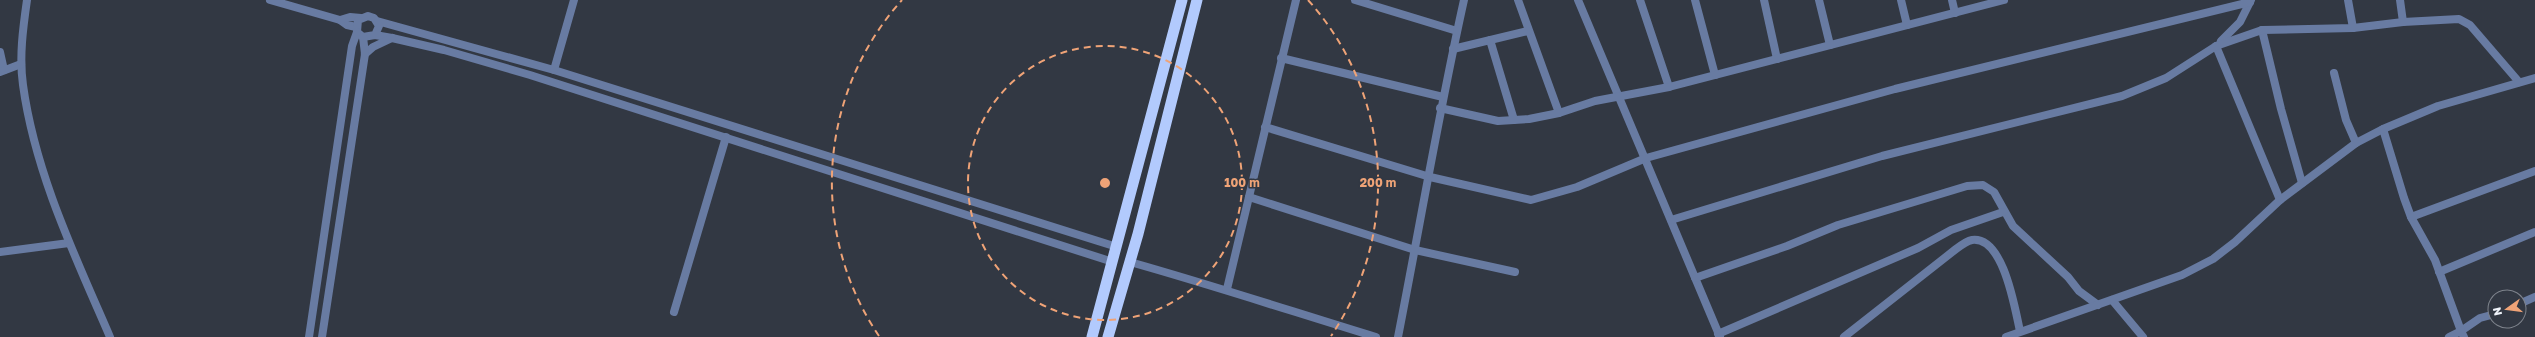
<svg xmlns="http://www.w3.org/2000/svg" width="2535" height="337" font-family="'Golos Text',sans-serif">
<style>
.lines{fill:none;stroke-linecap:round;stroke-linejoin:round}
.minor{stroke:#687ba2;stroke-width:8}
.trunk{stroke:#b2cafd;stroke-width:11}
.ring{fill:none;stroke:#efa377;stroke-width:2;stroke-dasharray:7 5}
.centre{fill:#efa377;stroke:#323843;stroke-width:2}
.ring-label{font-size:12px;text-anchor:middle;font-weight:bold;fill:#efa377;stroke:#323843;stroke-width:3;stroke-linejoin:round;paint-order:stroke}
</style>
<rect width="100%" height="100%" fill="#323843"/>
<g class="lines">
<g class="minor">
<path d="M27 0C23 28 19 57 23 85 35 173 75 256 110 337"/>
<path d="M270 0 340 20 347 25 356 27"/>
<path d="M1355 0 1457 31"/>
<path d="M1518 0 1559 113"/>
<path d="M1578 0 1720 337"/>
<path d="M1640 0 1669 87"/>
<path d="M1695 0 1715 75"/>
<path d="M1764 0 1777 59"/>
<path d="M1819 0 1830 45"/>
<path d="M1901 0 1907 25"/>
<path d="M1952 0 1955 13"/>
<path d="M2348 0 2353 28"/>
<path d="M2400 0 2403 22"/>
<path d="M340 20 350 17 361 18"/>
<path d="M377 21 554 70 1117 247"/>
<path d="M2262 30 2281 109 2302 183"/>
<path d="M375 35 379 26 374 18 368 16 358 20 357 32 363 37 375 35 392 38 444 50 530 75 1113 262"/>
<path d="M1490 40 1514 120"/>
<path d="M2221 41 2240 22 2251 0"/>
<path d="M2216 46 2280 200"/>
<path d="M1453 49 1528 31"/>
<path d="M0 52 4 70"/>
<path d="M365 54 373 47 392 38"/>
<path d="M1281 58 1443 97"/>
<path d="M554 70 574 0"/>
<path d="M0 72 21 64"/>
<path d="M2334 73 2346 120 2356 143"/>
<path d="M1440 108 1498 121 1529 119 1559 113 1595 101 1669 87 2004 0"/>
<path d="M1265 127 1430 177 1531 200 1577 187 1646 158 1895 89 2250 2"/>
<path d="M2383 129 2404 198 2411 217 2435 260 2461 331 2480 318 2495 314"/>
<path d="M1249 197 1415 250 1515 272"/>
<path d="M2411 217 2535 171"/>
<path d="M1671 220 1882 156 2122 96 2166 78 2216 46 2262 30 2353 28 2403 22 2459 19 2470 25 2519 82"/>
<path d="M0 252 69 243"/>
<path d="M1130 262C1212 285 1294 312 1376 337"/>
<path d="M2439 272 2535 232"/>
<path d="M1695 278 1787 246 1838 225 1967 186 1983 185 1994 192 2013 226 2068 277 2079 291 2098 305"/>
<path d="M1227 289 1296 0"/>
<path d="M2112 300 2143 337"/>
<path d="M2519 304 2535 297"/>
<path d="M674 312 726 137"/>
<path d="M1718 334 1918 248 1951 230 2003 212"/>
<path d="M309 337 352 46 357 32"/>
<path d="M322 337 365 54 363 37"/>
<path d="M1398 337C1420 225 1439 112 1464 0"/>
<path d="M1844 337 1956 249C1960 246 1967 241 1972 240 2004 236 2015 310 2020 331"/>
<path d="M2006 337 2182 275 2213 259 2235 242 2280 200 2356 143 2383 129 2438 106 2535 78"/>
<path d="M2449 337 2461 331 2464 337"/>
</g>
<g class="trunk">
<path d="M1092 337 1182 0"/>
<path d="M1108 337 1138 234 1197 0"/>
</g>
</g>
<g class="ring">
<circle cx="1105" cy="183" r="137"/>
<path d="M879 336A273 273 0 0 1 902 0M1308 0A273 273 0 0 1 1331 336"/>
</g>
<circle cx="1105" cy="183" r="6" class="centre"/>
<g class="ring-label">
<text x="1242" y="187">100 m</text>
<text x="1378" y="187">200 m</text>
</g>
<g transform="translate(2507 309) rotate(256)"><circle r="19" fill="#323843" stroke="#7e838c"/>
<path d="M0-3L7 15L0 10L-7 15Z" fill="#efa377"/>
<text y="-6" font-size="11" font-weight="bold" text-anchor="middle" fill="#eff3fa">N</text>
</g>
</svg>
